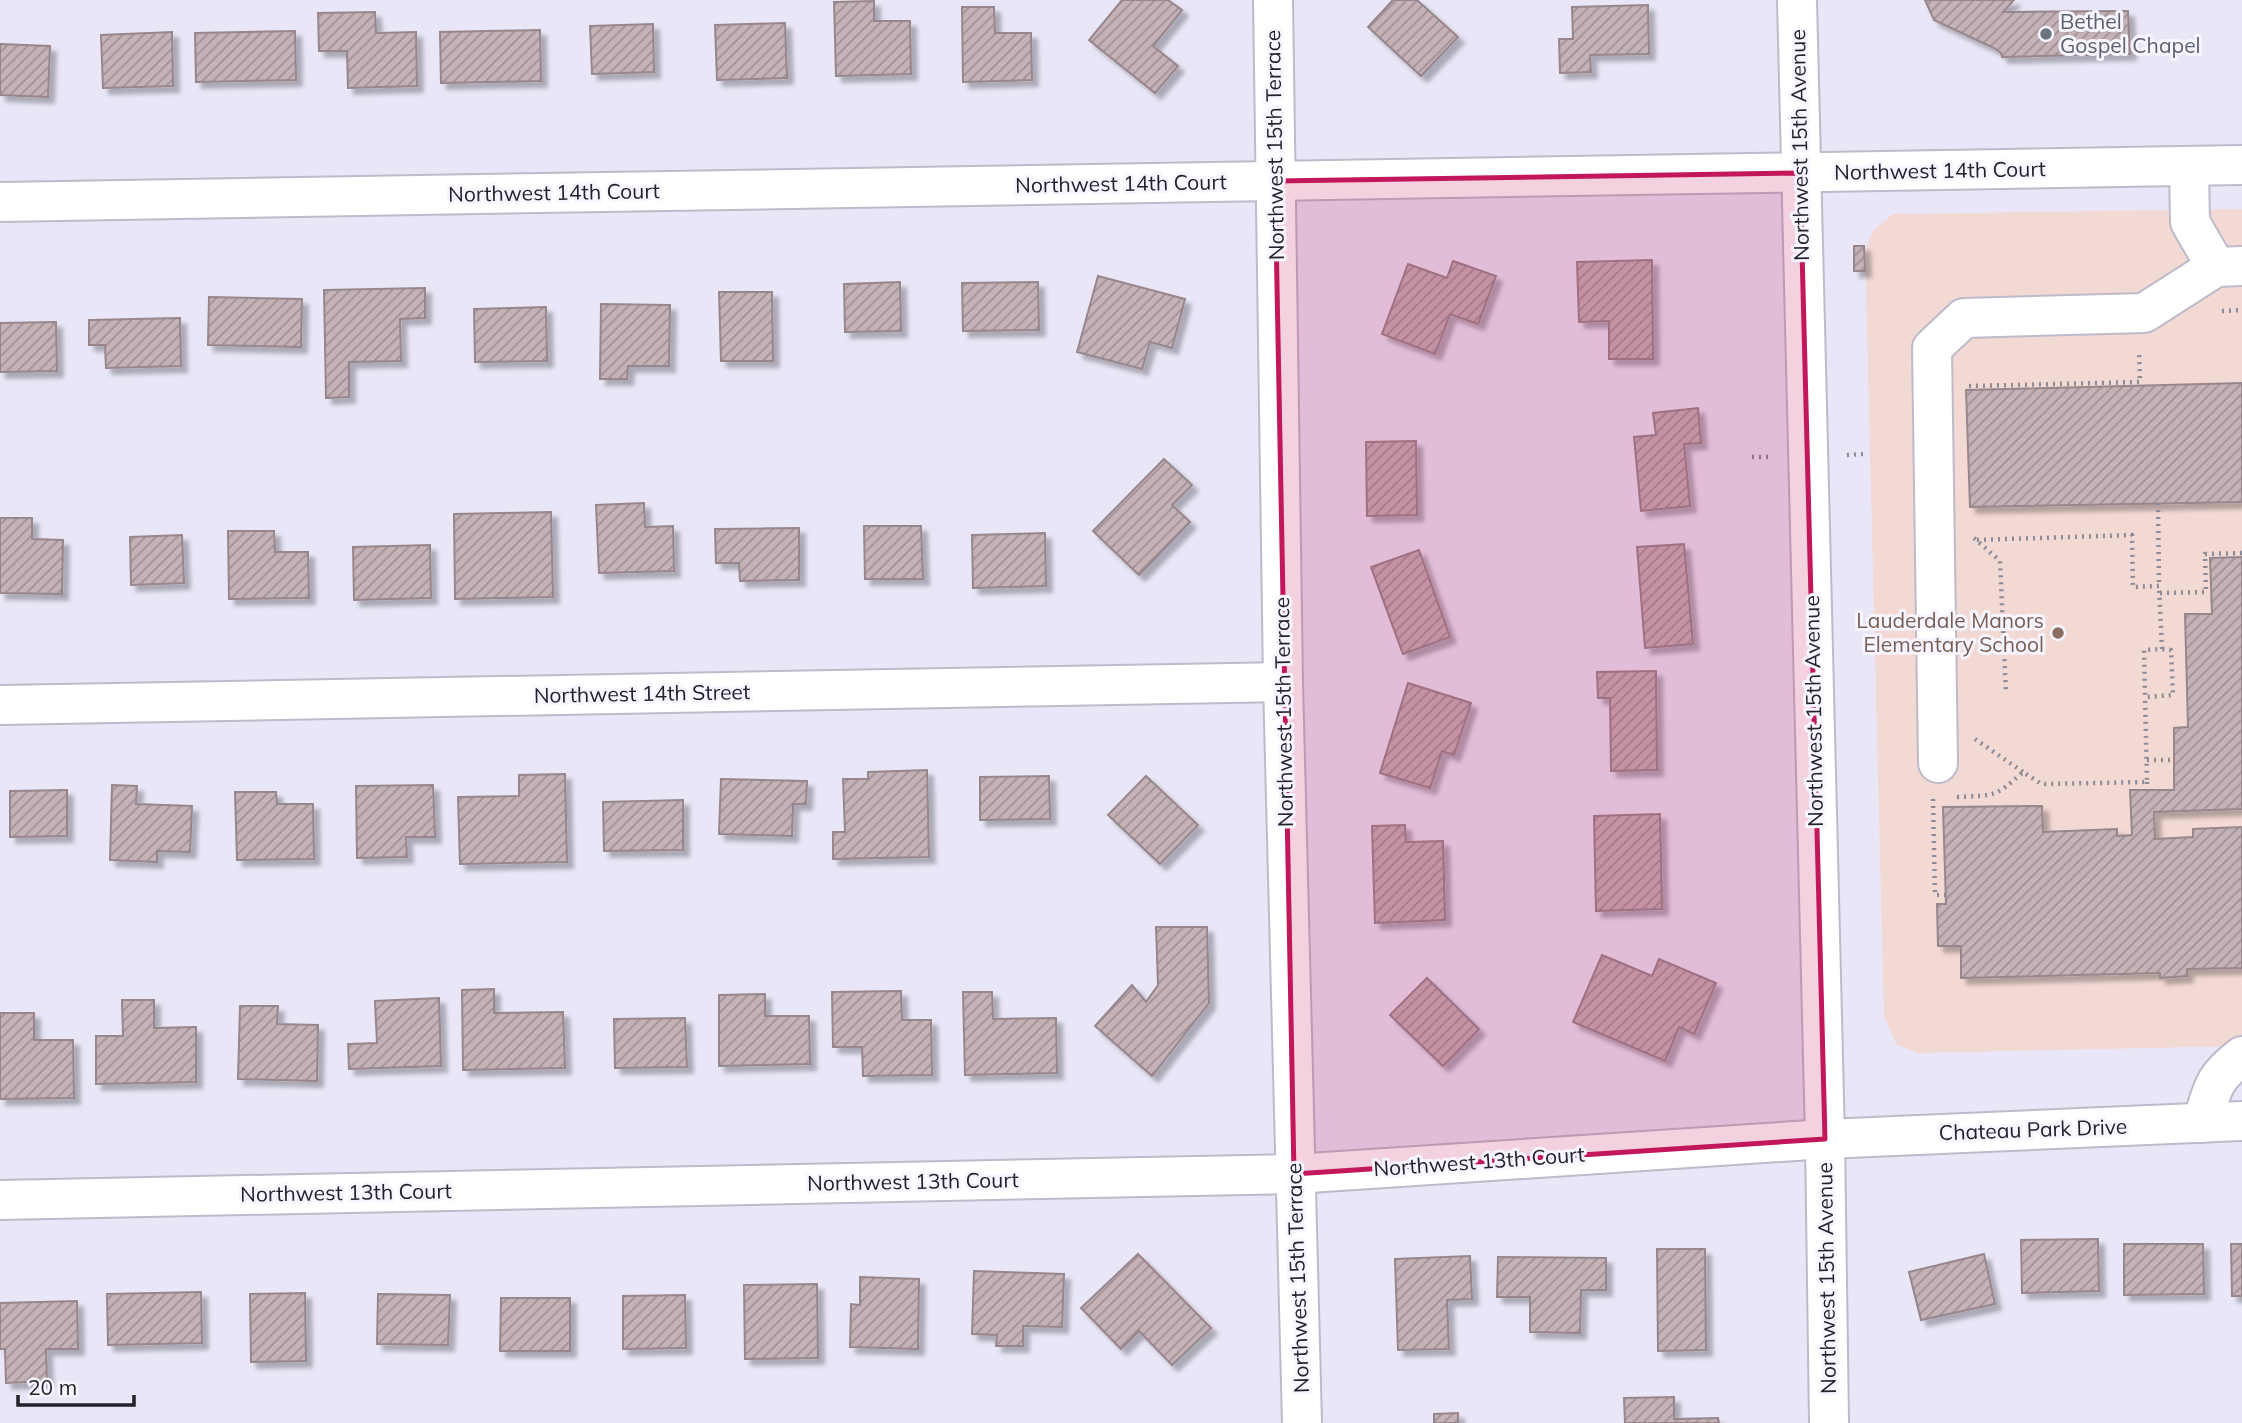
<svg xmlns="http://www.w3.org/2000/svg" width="2242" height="1423" font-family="Mulish,sans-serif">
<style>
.education{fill:#f3d9d4}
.building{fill:url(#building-hatch);stroke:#97868b;stroke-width:2;filter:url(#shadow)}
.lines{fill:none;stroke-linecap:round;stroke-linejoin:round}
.minor-casing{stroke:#bdbaca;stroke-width:42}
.path{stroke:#8b8a95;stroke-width:4.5;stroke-dasharray:2 5;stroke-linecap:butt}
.minor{stroke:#fff;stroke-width:38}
.marked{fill:#c2185b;fill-opacity:0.2;stroke:#c2185b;stroke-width:5;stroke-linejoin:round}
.worship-dot{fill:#6b7280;stroke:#f7f5ff;stroke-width:2.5}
.education-dot{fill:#8d6e63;stroke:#f7f5ff;stroke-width:2.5}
.labels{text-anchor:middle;stroke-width:6;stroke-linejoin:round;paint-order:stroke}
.worship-label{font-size:21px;fill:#5b616d;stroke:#f7f5ff;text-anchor:start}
.street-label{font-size:21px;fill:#232228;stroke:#f7f5ff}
.education-label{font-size:21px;fill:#785e54;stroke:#f7f5ff;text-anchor:end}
</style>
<defs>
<pattern id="building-hatch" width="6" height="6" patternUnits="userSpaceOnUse" patternTransform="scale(1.75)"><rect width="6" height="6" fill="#c4b2b7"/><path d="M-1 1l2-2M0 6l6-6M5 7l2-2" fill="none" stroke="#9f9095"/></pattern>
<filter id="shadow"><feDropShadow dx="6" dy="6" stdDeviation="2" flood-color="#0004"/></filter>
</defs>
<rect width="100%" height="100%" fill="#e9e7f7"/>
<path class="education" d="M2242 209V1046L1919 1053 1896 1044 1884 1016 1865 251 1873 231 1893 214Z"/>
<g class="building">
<path d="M1122 0H1168L1182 10 1153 46 1178 66 1155 93 1089 40Z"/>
<path d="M1393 0H1417L1458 37 1421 76 1368 27Z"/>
<path d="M1925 0H2014L2003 12 2128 11 2130 54 2002 57 2001 53 1994 48 1934 20Z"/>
<path d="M874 1V21H910L911 74 836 76 834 2Z"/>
<path d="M1648 5 1649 54 1590 55 1591 72 1560 73 1559 39H1573L1572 7Z"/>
<path d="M962 7H994L995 33H1031L1032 80 963 82Z"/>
<path d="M375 12 376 33 416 32 417 86 348 88 347 51H319L318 13Z"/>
<path d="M785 23 787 78 717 80 715 25Z"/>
<path d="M653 24 654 72 592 74 590 26Z"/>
<path d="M540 30 541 81 441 83 440 32Z"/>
<path d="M295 31 296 80 196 82 195 33Z"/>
<path d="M172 32 173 86 103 88 101 35Z"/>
<path d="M0 44 50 46 48 97 0 95Z"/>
<path d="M1854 246H1864L1865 271H1854Z"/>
<path d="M1652 260 1653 359H1609V321L1579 322 1577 262Z"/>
<path d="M1453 261 1496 276 1478 324 1450 314 1435 354 1382 334 1408 264 1447 278Z"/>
<path d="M1098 276 1185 299 1172 348 1150 342 1142 369 1077 352Z"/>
<path d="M900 282 901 331 845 332 844 284Z"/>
<path d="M1038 282 1039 330 963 331 962 283Z"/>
<path d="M425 288V318L400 319 401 361 349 362V397L326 398 324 290Z"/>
<path d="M719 292H772L773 361H721Z"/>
<path d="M209 297 302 299 301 347 208 345Z"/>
<path d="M601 304 670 305 669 366H628L627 379H600Z"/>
<path d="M546 307 547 361 475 362 474 309Z"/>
<path d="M180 318 181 366 106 368 105 345H89V320Z"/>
<path d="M56 322 57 371 0 372V323Z"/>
<path d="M2242 383V502L1970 507 1966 390Z"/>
<path d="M1698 408 1701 443 1684 444 1690 506 1641 511 1634 437 1656 435 1653 413Z"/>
<path d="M1416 441 1417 515 1367 516 1366 442Z"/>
<path d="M1164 459 1192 485 1172 505 1190 522 1139 575 1093 531Z"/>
<path d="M644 503 645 527 673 526 674 571 599 573 596 505Z"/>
<path d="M551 512 553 597 455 599 454 514Z"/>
<path d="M0 518H32V539L63 540 62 594 0 593Z"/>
<path d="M864 526H921L923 579H865Z"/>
<path d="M799 528V580L740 581 739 563H716L715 529Z"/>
<path d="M228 531H274L275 552H308L309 598 229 599Z"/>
<path d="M1045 533 1046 586 973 588 972 535Z"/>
<path d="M182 535 184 583 131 585 130 537Z"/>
<path d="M1684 544 1693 644 1645 648 1637 547Z"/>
<path d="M430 545 431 598 354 600 353 547Z"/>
<path d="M1419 550 1450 637 1403 654 1371 567Z"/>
<path d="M2242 557V809L2154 812 2155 839 2193 837V829L2242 827V968L2187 969V976L2160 978V973L1961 978V946H1938L1937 904H1946L1943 807 2042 806 2043 832 2117 829V836L2132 835 2130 790H2174V728L2188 727 2185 614H2212L2210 558Z"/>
<path d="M1656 671 1657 770 1611 771 1610 698H1598L1597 672Z"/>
<path d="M1408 683 1471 703 1454 755 1442 751 1430 788 1380 773Z"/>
<path d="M927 770 929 857 833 859V832H845L843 779H868V772Z"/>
<path d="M565 774 567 862 460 864 458 797 519 796V775Z"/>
<path d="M1049 776 1050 819 980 820V777Z"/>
<path d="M1146 776 1198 825 1160 864 1108 815Z"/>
<path d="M721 779 807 781 806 804H793L792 836 719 834Z"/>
<path d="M112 785 137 786 136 804 192 806 190 852 157 851V862L110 860Z"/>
<path d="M433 785 435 837H406L407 857 357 858 356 786Z"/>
<path d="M67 790V836L10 837V791Z"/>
<path d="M235 792H276L277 804H313L314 859 237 860Z"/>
<path d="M683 800V850L604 851 603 802Z"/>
<path d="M1660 814 1662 909 1596 911 1594 816Z"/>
<path d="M1405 825 1406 842 1443 841 1445 920 1375 923 1372 826Z"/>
<path d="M1156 927H1207L1209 1003 1152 1076 1095 1026 1132 985 1146 1002 1158 985Z"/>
<path d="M1602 955 1652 976 1659 959 1716 983 1694 1034 1679 1027 1665 1061 1573 1022Z"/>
<path d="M1427 978 1479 1029 1443 1066 1390 1015Z"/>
<path d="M494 989V1013L563 1012 565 1068 463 1070 462 990Z"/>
<path d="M901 991 902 1020H931L932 1075 863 1076 862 1047H833L832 992Z"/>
<path d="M963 992H992L993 1019 1056 1018 1057 1073 965 1075Z"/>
<path d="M765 994V1016H809L810 1064 719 1066V995Z"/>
<path d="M439 998 441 1066 349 1069 348 1044 377 1043 375 1001Z"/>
<path d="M122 1000H154V1028L196 1027V1082L96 1084V1036H123Z"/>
<path d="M240 1006H278L277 1024 318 1025 317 1081 238 1079Z"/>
<path d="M0 1013H34V1040H73L74 1098 0 1099Z"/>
<path d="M685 1018 687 1067 615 1068 614 1019Z"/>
<path d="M2098 1239 2099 1291 2022 1293 2021 1240Z"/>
<path d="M2124 1244H2203L2204 1294 2124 1295Z"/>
<path d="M2231 1244H2242V1296H2232Z"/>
<path d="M1657 1249H1705L1706 1350 1658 1351Z"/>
<path d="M1138 1254 1211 1328 1172 1365 1139 1331 1121 1349 1081 1308Z"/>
<path d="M1984 1254 1995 1304 1921 1320 1909 1272Z"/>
<path d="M1470 1256 1472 1299 1447 1300 1449 1349 1398 1350 1395 1259Z"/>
<path d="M1498 1257 1606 1258V1290H1581L1580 1333 1530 1332V1297H1497Z"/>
<path d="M974 1271 1064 1274 1062 1327 1023 1326V1346H996L997 1335 972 1334Z"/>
<path d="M860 1277 919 1279 918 1349 850 1347 851 1304 860 1305Z"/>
<path d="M817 1284 818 1358 745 1359 744 1285Z"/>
<path d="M201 1292 202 1343 108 1345 107 1294Z"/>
<path d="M305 1293 306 1361 251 1362 250 1294Z"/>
<path d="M378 1294 450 1295 448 1345 377 1344Z"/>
<path d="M685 1295 686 1348 623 1349V1296Z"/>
<path d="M501 1298H570V1351H500Z"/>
<path d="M77 1301 78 1349H46L47 1381 6 1383 5 1349H0V1303Z"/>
<path d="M1674 1397V1419L1718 1418 1719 1423H1625L1624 1398Z"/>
<path d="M1458 1413V1423H1434V1414Z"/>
</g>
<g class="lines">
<defs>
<g id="minor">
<path d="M1273 0 1283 682 1302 1423"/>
<path d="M1797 0 1825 1139 1829 1423"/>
<path d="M2189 166 2190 222 2216 267"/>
<path d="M0 202 2242 165"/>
<path d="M0 705 1283 682"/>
<path d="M1938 763 1932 348 1964 318 2144 313 2216 267 2242 266"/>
<path d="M2202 1123C2213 1088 2212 1079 2242 1056"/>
<path d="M0 1200 1294 1174 1825 1139 2242 1121"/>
</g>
</defs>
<use href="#minor" class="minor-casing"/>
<g class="path">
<path d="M2222 311 2242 310"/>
<path d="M1969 386 2140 382 2139 351"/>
<path d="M1847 455 1863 454"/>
<path d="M1752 457H1772"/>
<path d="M2158 503 2159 586"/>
<path d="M1974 538 2000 561 2006 694"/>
<path d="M1977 540 2132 535 2133 587 2159 586 2162 649 2144 650 2145 697 2173 695 2171 650 2162 649"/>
<path d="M2160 593 2206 592 2205 554 2242 553"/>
<path d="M1975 739 2023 772"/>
<path d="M2147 760H2174"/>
<path d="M2147 782V790"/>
<path d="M1957 797C1995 795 1994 798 2023 772L2040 783 2046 784 2147 782 2145 697"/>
<path d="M1933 799 1935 895H1946"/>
</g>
<use href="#minor" class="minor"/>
</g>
<path class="marked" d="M1800 173 1825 1139 1294 1174 1275 181Z"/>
<circle class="worship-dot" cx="2046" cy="34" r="7"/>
<circle class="education-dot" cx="2058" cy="633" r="7"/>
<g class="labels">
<g class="worship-label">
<text x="2060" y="29">Bethel<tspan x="2060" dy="24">Gospel Chapel</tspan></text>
</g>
<g class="street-label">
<text transform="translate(1275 145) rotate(-91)" y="7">Northwest 15th Terrace</text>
<text transform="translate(1800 145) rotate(-91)" y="7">Northwest 15th Avenue</text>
<text transform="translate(1940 171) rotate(-1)" y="7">Northwest 14th Court</text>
<text transform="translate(1121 184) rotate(-1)" y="7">Northwest 14th Court</text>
<text transform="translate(554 193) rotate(-1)" y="7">Northwest 14th Court</text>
<text transform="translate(642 694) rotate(-1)" y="7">Northwest 14th Street</text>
<text transform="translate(1814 711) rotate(-91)" y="7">Northwest 15th Avenue</text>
<text transform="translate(1284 712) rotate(-91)" y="7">Northwest 15th Terrace</text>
<text transform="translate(2033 1130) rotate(-2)" y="7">Chateau Park Drive</text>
<text transform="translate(1479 1162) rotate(-4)" y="7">Northwest 13th Court</text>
<text transform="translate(913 1182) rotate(-1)" y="7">Northwest 13th Court</text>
<text transform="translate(346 1193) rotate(-1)" y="7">Northwest 13th Court</text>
<text transform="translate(1298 1278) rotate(-92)" y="7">Northwest 15th Terrace</text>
<text transform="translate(1827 1278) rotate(-91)" y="7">Northwest 15th Avenue</text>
</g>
<g class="education-label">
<text x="2044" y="628">Lauderdale Manors<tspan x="2044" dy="24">Elementary School</tspan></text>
</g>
</g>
<path d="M18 1395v10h116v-10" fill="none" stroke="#232228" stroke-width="3.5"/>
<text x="28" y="1395" font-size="21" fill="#232228" stroke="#f7f5ff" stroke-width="5" paint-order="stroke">20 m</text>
</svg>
